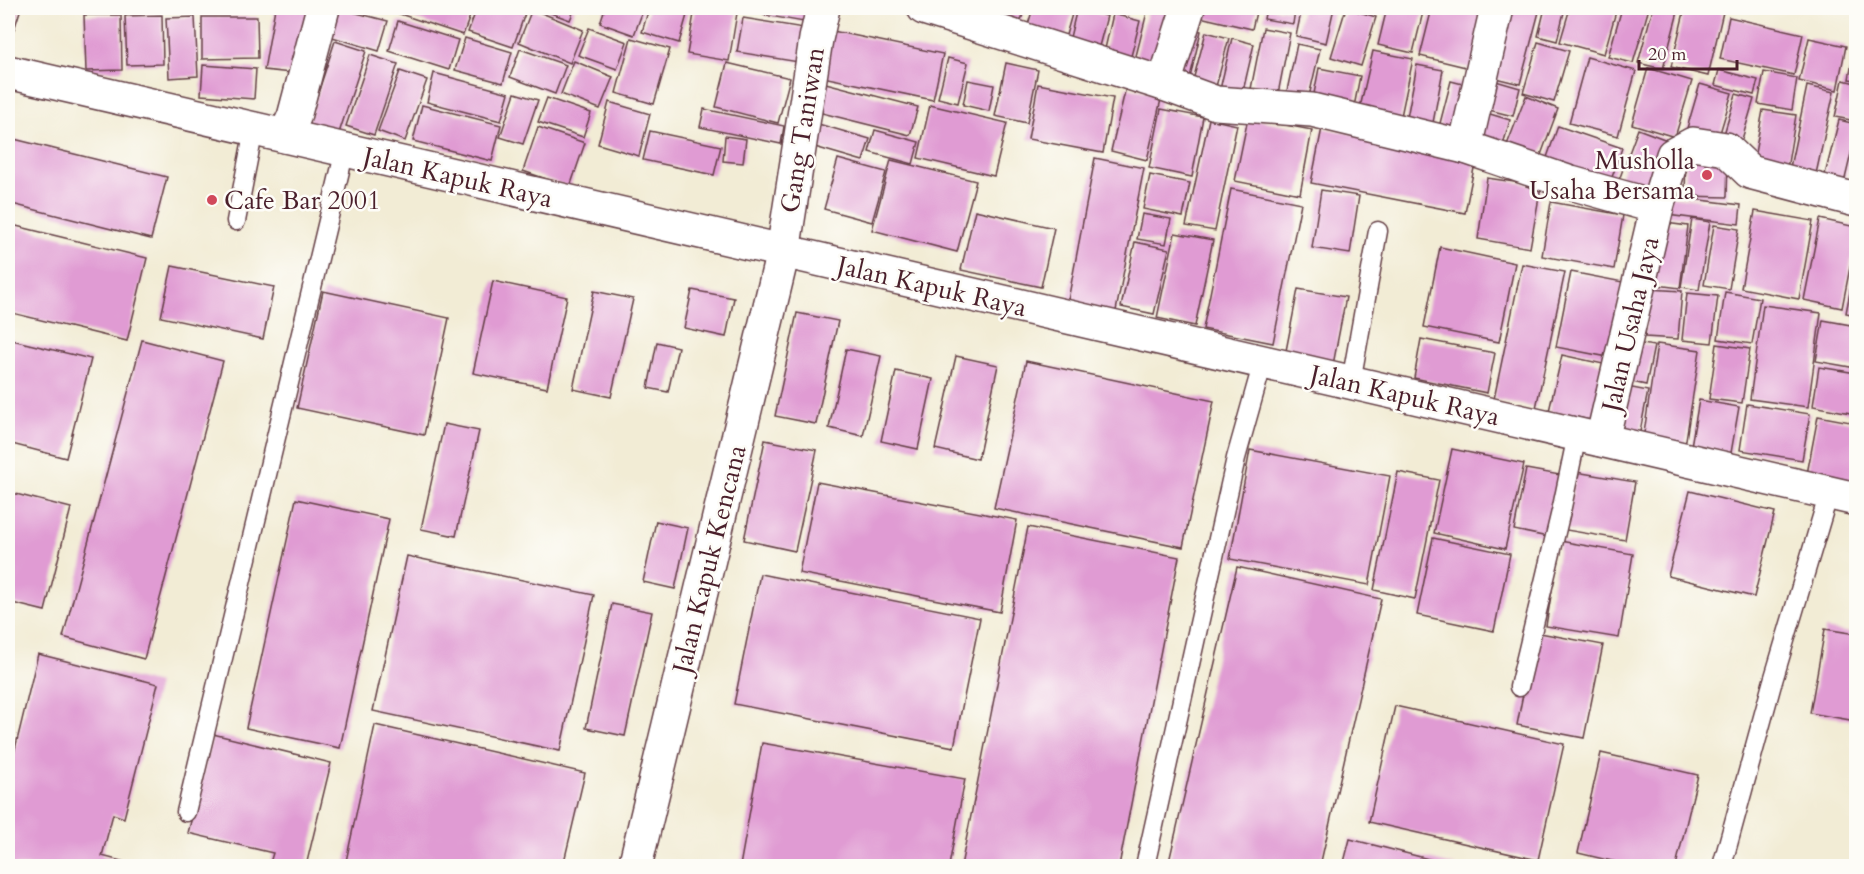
<svg xmlns="http://www.w3.org/2000/svg" width="1864" height="874" font-family="Cardo,serif">
<style>
.building{fill:#e09bd3}
.lines{fill:none;stroke-linecap:round;stroke-linejoin:round}
.lane-casing{stroke:#633e44;stroke-width:21}
.street-casing{stroke:#633e44;stroke-width:36}
.secondary-casing{stroke:#633e44;stroke-width:36}
.lane{stroke:#fff;stroke-width:18}
.street{stroke:#fff;stroke-width:33}
.secondary{stroke:#fff;stroke-width:33}
.poi-dot{fill:#d1495b;stroke:#fdfcf7;stroke-width:2}
.labels{text-anchor:middle;stroke-width:5;stroke-linejoin:round;paint-order:stroke}
.street-label{font-size:26px;fill:#4a1f2b;stroke:#fdfcf7}
.poi-label{font-size:26px;fill:#4a1f2b;stroke:#fdfcf7;text-anchor:end}
</style>
<rect width="100%" height="100%" fill="#fdfcf7"/>
<filter id="ink" filterUnits="userSpaceOnUse"><feTurbulence type="fractalNoise" baseFrequency=".0167" numOctaves="2"/><feDisplacementMap in="SourceGraphic" scale="12" xChannelSelector="R" yChannelSelector="G"/><feConvolveMatrix kernelMatrix="1 2 1 2 8 2 1 2 1" color-interpolation-filters="sRGB"/></filter>
<filter id="wash" filterUnits="userSpaceOnUse"><feTurbulence type="fractalNoise" baseFrequency=".008" numOctaves="4" result="noise"/><feDisplacementMap in="SourceGraphic" scale="24" xChannelSelector="R" yChannelSelector="G"/><feGaussianBlur stdDeviation="1.35" result="paint"/><feColorMatrix in="noise" values="0 0 0 0 0 0 0 0 0 0 0 0 0 0 0 0 0 1.4 0 .05"/><feComposite in="paint" operator="in"/></filter>
<g filter="url(#wash)">
<rect width="100%" height="100%" fill="#f2ecd5"/>
<g id="blocks">
<g class="building">
<path d="M8 8H21L11 39 8 38Z"/>
<path d="M275 8H316L300 74 264 70Z"/>
<path d="M337 8 388 21 379 51 329 36Z"/>
<path d="M399 8H473L463 35 397 13Z"/>
<path d="M477 8H527L513 47 468 32Z"/>
<path d="M537 8H575L570 20Z"/>
<path d="M605 8H644L634 35 600 23Z"/>
<path d="M649 8H689L679 43 642 32Z"/>
<path d="M695 8 737 13 729 61 687 54Z"/>
<path d="M765 8H818L815 24 764 15Z"/>
<path d="M989 8H1025L1017 33 985 22Z"/>
<path d="M1033 8H1048L1072 14 1062 49 1024 38Z"/>
<path d="M1077 8 1107 16 1096 58 1067 50Z"/>
<path d="M1106 8H1131L1129 14Z"/>
<path d="M1148 8 1169 12 1153 77 1132 72Z"/>
<path d="M1193 8H1257L1252 29 1191 15Z"/>
<path d="M1266 8 1295 10 1293 24 1264 19Z"/>
<path d="M1302 8H1334L1326 43 1296 36Z"/>
<path d="M1346 8 1376 17 1361 66 1331 57Z"/>
<path d="M1358 8H1380L1379 13Z"/>
<path d="M1387 8H1424L1413 53 1378 45Z"/>
<path d="M1432 8H1493L1478 70 1420 56Z"/>
<path d="M1505 8H1540L1520 84 1487 76Z"/>
<path d="M1545 8H1565L1557 41 1538 36Z"/>
<path d="M1570 8H1617L1604 54 1560 42Z"/>
<path d="M1622 8H1649L1633 63 1608 57Z"/>
<path d="M1653 8H1679L1663 69 1638 63Z"/>
<path d="M1685 8H1702L1723 12 1708 76 1671 67Z"/>
<path d="M532 9 583 30 570 63 519 42Z"/>
<path d="M1113 14 1140 21 1128 68 1102 62Z"/>
<path d="M84 15H121L122 70 86 71Z"/>
<path d="M162 15 163 64 127 65 125 16Z"/>
<path d="M195 17 198 76 169 78 166 18Z"/>
<path d="M202 17H257L258 58 202 59Z"/>
<path d="M1729 17 1803 34 1794 75 1720 59Z"/>
<path d="M743 18 816 30 811 64 737 52Z"/>
<path d="M398 21 458 40 449 70 389 51Z"/>
<path d="M1183 26 1201 31 1188 86 1170 82Z"/>
<path d="M589 28 627 42 617 69 578 55Z"/>
<path d="M1263 28 1290 33 1276 104 1249 99Z"/>
<path d="M828 30 943 54 933 100 818 76Z"/>
<path d="M1206 32 1229 38 1214 94 1191 88Z"/>
<path d="M465 38 512 52 503 83 455 70Z"/>
<path d="M631 38 670 49 654 104 616 93Z"/>
<path d="M1232 38 1254 44 1240 104 1218 98Z"/>
<path d="M1809 38 1846 46 1837 90 1799 81Z"/>
<path d="M335 41 366 51 339 133 308 124Z"/>
<path d="M1538 42 1569 51 1554 102 1523 93Z"/>
<path d="M1297 44 1320 49 1307 105 1285 100Z"/>
<path d="M520 49 566 65 555 94 510 77Z"/>
<path d="M1373 51 1413 59 1400 121 1359 112Z"/>
<path d="M1854 51H1856V80L1849 79Z"/>
<path d="M370 55 398 64 374 135 346 126Z"/>
<path d="M1587 57 1636 71 1618 136 1569 123Z"/>
<path d="M948 58 968 63 958 103 938 98Z"/>
<path d="M574 61 613 77 600 109 561 94Z"/>
<path d="M727 63 790 78 778 123 716 107Z"/>
<path d="M1006 63 1038 70 1027 123 995 116Z"/>
<path d="M203 65 256 69 254 99 201 95Z"/>
<path d="M1417 65 1443 70 1432 128 1406 123Z"/>
<path d="M1319 68 1360 76 1353 112 1312 104Z"/>
<path d="M1648 68 1692 81 1675 137 1632 124Z"/>
<path d="M1719 70 1758 80 1754 95 1715 85Z"/>
<path d="M400 71 427 80 405 141 378 131Z"/>
<path d="M1764 72 1797 78 1792 110 1758 104Z"/>
<path d="M434 73 509 93 501 121 427 102Z"/>
<path d="M1489 79 1520 88 1513 116 1481 108Z"/>
<path d="M968 80 994 85 989 111 963 105Z"/>
<path d="M1843 80 1856 83V121L1835 117Z"/>
<path d="M818 81 918 107 910 135 810 110Z"/>
<path d="M1451 81 1474 87 1461 136 1438 131Z"/>
<path d="M1038 84 1113 98 1103 153 1028 139Z"/>
<path d="M1700 84 1732 93 1717 143 1685 135Z"/>
<path d="M1807 86 1834 92 1814 183 1788 177Z"/>
<path d="M1126 87 1162 95 1147 160 1111 151Z"/>
<path d="M515 93 538 100 523 144 500 137Z"/>
<path d="M1736 94 1754 99 1740 146 1722 141Z"/>
<path d="M1526 96 1558 109 1538 163 1505 150Z"/>
<path d="M547 98 591 113 583 137 538 122Z"/>
<path d="M609 102 650 114 639 156 598 144Z"/>
<path d="M422 105 501 125 492 161 413 141Z"/>
<path d="M930 105 1007 123 994 176 918 158Z"/>
<path d="M704 109 784 126 781 144 700 127Z"/>
<path d="M1161 109 1203 117 1192 177 1149 168Z"/>
<path d="M1763 110 1796 115 1786 175 1752 169Z"/>
<path d="M1480 111 1510 120 1501 152 1471 143Z"/>
<path d="M1248 118 1312 130 1300 194 1235 181Z"/>
<path d="M1209 119 1237 125 1215 231 1186 226Z"/>
<path d="M1839 120 1856 124V133L1843 187 1823 182Z"/>
<path d="M808 121 870 139 863 161 801 143Z"/>
<path d="M1558 126 1622 148 1608 189 1544 166Z"/>
<path d="M538 127 585 143 570 187 523 171Z"/>
<path d="M1322 128 1476 158 1465 213 1311 183Z"/>
<path d="M1638 129 1667 140 1645 199 1616 188Z"/>
<path d="M875 130 919 142 913 164 869 152Z"/>
<path d="M650 131 721 146 714 175 643 160Z"/>
<path d="M725 136 746 139 743 163 723 161Z"/>
<path d="M14 139 167 177 151 239 8 203V165Z"/>
<path d="M1686 154 1728 155 1727 197 1685 196Z"/>
<path d="M1095 158 1144 168 1114 321 1066 311Z"/>
<path d="M838 159 886 172 872 222 824 209Z"/>
<path d="M891 160 976 181 957 252 872 230Z"/>
<path d="M1150 175 1190 183 1183 217 1143 209Z"/>
<path d="M1487 178 1541 186 1530 248 1478 239Z"/>
<path d="M1231 189 1301 203 1273 343 1203 329Z"/>
<path d="M1321 190 1359 196 1350 254 1312 248Z"/>
<path d="M1669 196 1741 205 1739 224 1667 215Z"/>
<path d="M1551 202 1623 215 1614 269 1542 256Z"/>
<path d="M975 210 1054 228 1041 287 961 270Z"/>
<path d="M1755 211 1813 221 1799 299 1741 288Z"/>
<path d="M1142 214 1171 219 1166 244 1137 239Z"/>
<path d="M1692 219 1710 222 1699 290 1681 287Z"/>
<path d="M1820 219 1856 227V237L1842 308 1804 300Z"/>
<path d="M1658 222 1688 226 1680 288 1649 284Z"/>
<path d="M8 224 147 258 127 341 8 312Z"/>
<path d="M1714 225 1739 229 1729 289 1704 285Z"/>
<path d="M1175 233 1213 240 1195 326 1157 318Z"/>
<path d="M1135 242 1169 249 1154 314 1121 307Z"/>
<path d="M1440 247 1515 263 1499 342 1424 327Z"/>
<path d="M1522 264 1565 272 1536 408 1494 399Z"/>
<path d="M172 266 274 287 263 339 161 317Z"/>
<path d="M1855 266H1856V315L1846 313Z"/>
<path d="M1571 272 1623 282 1608 357 1556 347Z"/>
<path d="M493 281 567 297 547 388 473 373Z"/>
<path d="M1298 289 1346 297 1333 365 1285 356Z"/>
<path d="M1649 289 1682 291 1678 339 1645 337Z"/>
<path d="M692 290 734 298 726 337 684 328Z"/>
<path d="M323 291 449 318 424 435 297 408Z"/>
<path d="M594 291 633 299 611 397 573 389Z"/>
<path d="M1725 292 1760 298 1752 344 1718 339Z"/>
<path d="M1687 293 1718 296 1712 343 1682 340Z"/>
<path d="M1763 305 1821 313 1808 407 1750 399Z"/>
<path d="M797 313 838 321 816 424 775 416Z"/>
<path d="M1823 320 1856 326V368L1816 361Z"/>
<path d="M8 339 91 359 66 458 8 443Z"/>
<path d="M1421 339 1495 353 1487 393 1414 378Z"/>
<path d="M142 340 223 361 144 659 63 637Z"/>
<path d="M657 342 678 347 668 392 648 388Z"/>
<path d="M1631 342 1654 346 1646 385 1623 380Z"/>
<path d="M1657 344 1700 350 1685 446 1643 440Z"/>
<path d="M1717 344 1750 349 1742 403 1709 399Z"/>
<path d="M846 349 881 356 863 436 829 428Z"/>
<path d="M1562 355 1608 365 1595 421 1549 411Z"/>
<path d="M956 356 998 365 978 459 935 449Z"/>
<path d="M1026 361 1214 401 1183 547 994 508Z"/>
<path d="M1819 367 1856 373V414L1813 406Z"/>
<path d="M896 371 933 379 918 449 881 441Z"/>
<path d="M1622 386 1648 391 1638 442 1612 437Z"/>
<path d="M1699 400 1739 407 1731 453 1691 446Z"/>
<path d="M1747 404 1810 414 1802 460 1740 450Z"/>
<path d="M1818 416 1856 423V455L1851 483 1807 474Z"/>
<path d="M444 424 479 431 456 536 421 529Z"/>
<path d="M765 440 817 450 795 551 744 540Z"/>
<path d="M1452 449 1524 464 1505 549 1434 533Z"/>
<path d="M1250 450 1390 476 1369 585 1230 559Z"/>
<path d="M1526 469 1560 475 1548 537 1514 530Z"/>
<path d="M1398 472 1439 480 1415 599 1374 590Z"/>
<path d="M1576 472 1635 482 1625 540 1566 530Z"/>
<path d="M817 482 1017 520 1000 612 799 573Z"/>
<path d="M1690 491 1775 512 1754 597 1668 576Z"/>
<path d="M8 492 71 508 45 611 8 602Z"/>
<path d="M296 499 389 519 340 748 246 728Z"/>
<path d="M656 521 688 528 675 589 643 582Z"/>
<path d="M1028 527 1179 557 1119 866H961Z"/>
<path d="M1433 538 1510 554 1494 631 1417 615Z"/>
<path d="M1560 541 1633 554 1619 638 1546 626Z"/>
<path d="M407 556 594 595 560 751 373 711Z"/>
<path d="M1237 567 1381 599 1320 866H1168Z"/>
<path d="M760 574 980 618 954 747 734 704Z"/>
<path d="M612 604 652 612 625 736 586 728Z"/>
<path d="M1825 629 1856 634V721L1810 713Z"/>
<path d="M1535 632 1603 645 1584 738 1517 725Z"/>
<path d="M38 654 158 684 124 818 113 814 102 856 140 866H8V778Z"/>
<path d="M1395 706 1564 744 1538 860 1369 822Z"/>
<path d="M375 725 585 773 563 866H345Z"/>
<path d="M213 734 331 763 306 866H269L273 853 188 833Z"/>
<path d="M762 743 965 779 949 866H740Z"/>
<path d="M1601 753 1698 775 1676 866H1633L1578 853Z"/>
<path d="M1350 839 1456 866H1343Z"/>
</g>
</g>
</g>
<g filter="url(#ink)">
<use href="#blocks" fill-opacity="0" stroke="#633e44" stroke-width="1.5"/>
<g class="lines">
<defs>
<g id="lane">
<path d="M236 221 254 129"/>
<path d="M1351 382 1378 231"/>
<path d="M1519 687 1562 507 1577 435"/>
<path d="M186 812 345 150"/>
<path d="M1145 866 1236 458 1263 362"/>
<path d="M1722 866 1772 684 1829 493"/>
</g>
<g id="street">
<path d="M924 8 1164 84 1216 103 1312 110 1465 147 1571 183 1657 207"/>
<path d="M1164 84 1188 8"/>
<path d="M285 136 294 117 323 8"/>
<path d="M1465 147 1497 8"/>
<path d="M1602 440 1657 207 1673 155 1693 144 1726 149 1750 172 1856 200"/>
<path d="M635 866 783 252 816 39 823 8"/>
</g>
<path id="secondary" d="M8 72 1856 499"/>
</defs>
<use href="#lane" class="lane-casing"/>
<use href="#street" class="street-casing"/>
<use href="#secondary" class="secondary-casing"/>
<use href="#lane" class="lane"/>
<use href="#street" class="street"/>
<use href="#secondary" class="secondary"/>
</g>
</g>
<g class="poi-dot">
<circle cx="1707" cy="175" r="6"/>
<circle cx="212" cy="200" r="6"/>
</g>
<g class="labels">
<g class="street-label">
<text transform="translate(802 130) rotate(-81)" y="9">Gang Taniwan</text>
<text transform="translate(458 177) rotate(13)" y="9">Jalan Kapuk Raya</text>
<text transform="translate(932 286) rotate(13)" y="9">Jalan Kapuk Raya</text>
<text transform="translate(1630 324) rotate(-77)" y="9">Jalan Usaha Jaya</text>
<text transform="translate(1405 395) rotate(13)" y="9">Jalan Kapuk Raya</text>
<text transform="translate(709 559) rotate(-76)" y="9">Jalan Kapuk Kencana</text>
</g>
<g class="poi-label">
<text x="1695" y="169">Musholla<tspan x="1695" dy="30">Usaha Bersama</tspan></text>
<text x="224" y="209" text-anchor="start">Cafe Bar 2001</text>
</g>
</g>
<rect width="1864" height="874" fill="none" stroke="#fdfcf7" stroke-width="30"/>
<path d="M1639 60v9h98v-9" fill="none" stroke="#4a1f2b" stroke-width="3"/>
<text x="1648" y="60" font-size="18" fill="#4a1f2b" stroke="#fdfcf7" stroke-width="4.5" paint-order="stroke">20 m</text>
</svg>
